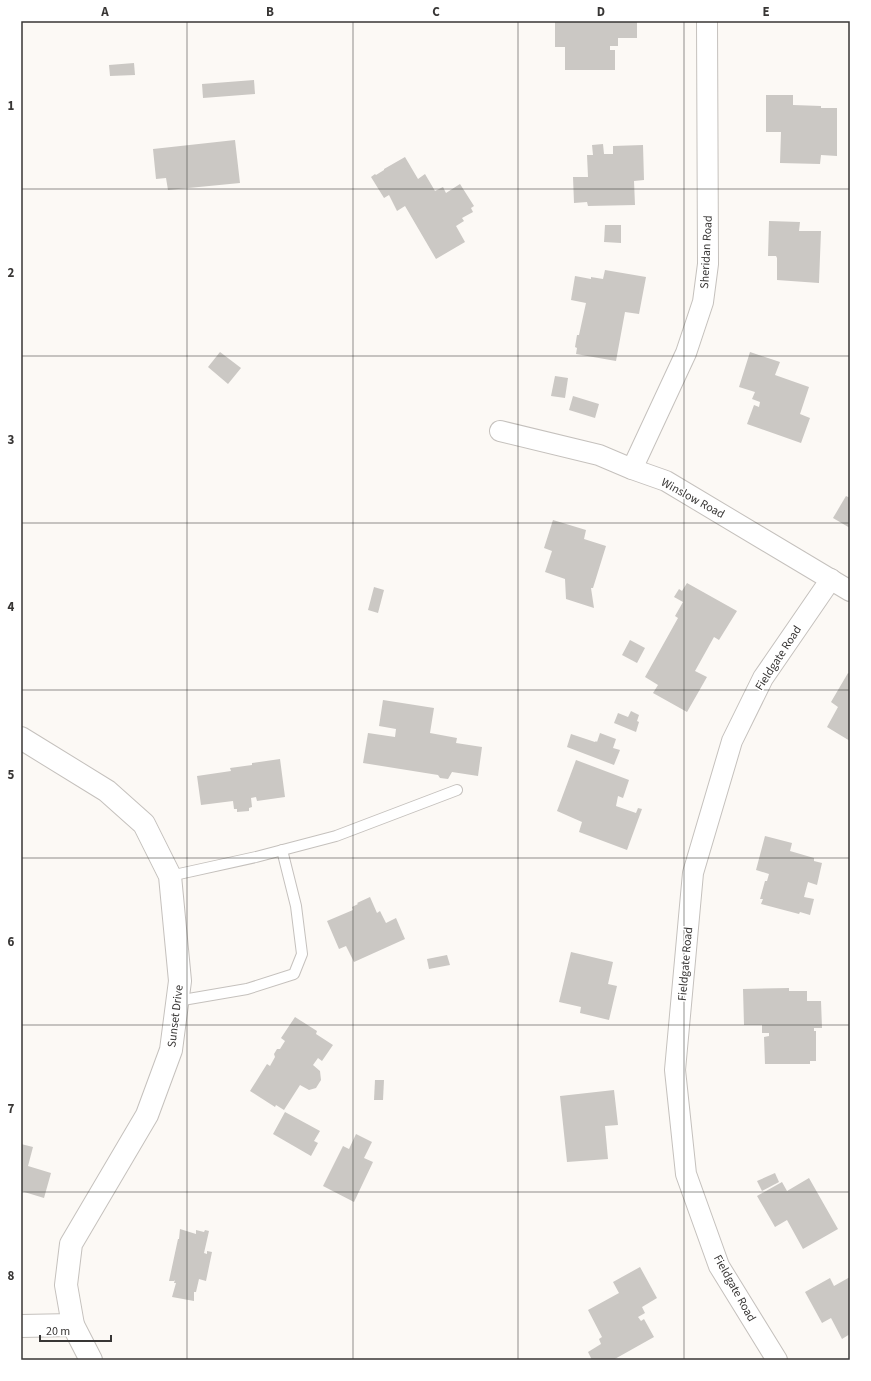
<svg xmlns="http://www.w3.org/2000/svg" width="871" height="1381" font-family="'Source Sans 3',sans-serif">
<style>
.building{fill:#cbc8c4}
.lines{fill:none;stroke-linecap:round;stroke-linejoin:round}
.lane-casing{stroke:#c5c1bd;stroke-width:12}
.street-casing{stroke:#c5c1bd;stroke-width:22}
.secondary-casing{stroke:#c5c1bd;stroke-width:24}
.lane{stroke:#fff;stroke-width:10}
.street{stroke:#fff;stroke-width:20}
.secondary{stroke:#fff;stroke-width:22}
.grid{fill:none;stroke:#383635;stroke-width:1;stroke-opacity:0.55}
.labels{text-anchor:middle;stroke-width:3;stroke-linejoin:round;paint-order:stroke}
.street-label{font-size:12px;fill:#383635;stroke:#fff}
.neatline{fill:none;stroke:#383635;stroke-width:1.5}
.grid-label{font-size:13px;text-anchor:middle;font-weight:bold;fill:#383635}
</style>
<rect width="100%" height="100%" fill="#fcf9f5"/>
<g class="building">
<path d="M555 21H637V38H618V46H610V50H615V70H565V47H555Z"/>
<path d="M134 63 135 75 110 76 109 65Z"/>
<path d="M254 80 255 94 203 98 202 84Z"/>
<path d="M766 95H793V105L821 106V108H837V156L821 155 820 164 780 163 781 132H766Z"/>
<path d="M235 140 240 183 168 190 166 178 156 179 153 149Z"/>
<path d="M603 144 604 154H613V146L643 145 644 180 634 181 635 205 588 206 587 202 574 203 573 177H588L587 155H593L592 145Z"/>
<path d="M405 157 418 179 425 174 435 191 443 187 446 193 460 184 474 206 471 208 473 212 462 218 464 221 456 226 465 242 436 259 405 206 397 211 389 195 384 198 371 177 375 174 376 175 384 170V169Z"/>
<path d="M769 221 800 222 799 231H821L819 283 777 280V258L776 256H768Z"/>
<path d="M605 225H621V243L604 242Z"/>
<path d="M605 270 646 277 639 314 625 312 616 361 576 354 577 348 575 347 577 335H579L586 303 571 300 575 276 591 279V277L603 279Z"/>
<path d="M220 352 241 368 228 384 208 367Z"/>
<path d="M750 352 780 362 775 375 809 387 800 414 810 418 801 443 747 424 754 405 759 407 760 402 752 399 755 392 739 387Z"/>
<path d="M555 376 568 378 565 398 551 396Z"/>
<path d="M573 396 599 404 595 418 569 410Z"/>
<path d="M846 496 850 498V528L833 518Z"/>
<path d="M553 520 586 530 584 539 606 546 593 588H591L594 608 566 599 565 579 545 572 552 551 544 548Z"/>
<path d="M687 583 737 611 719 640 714 637 695 671 707 677 687 712 653 693 658 685 645 677 678 618 675 616 683 602 674 597 679 589 682 591Z"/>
<path d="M374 587 384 590 378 613 368 610Z"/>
<path d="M630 640 645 648 637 663 622 655Z"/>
<path d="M848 673 850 674V741L827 727 838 707 831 702Z"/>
<path d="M383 700 434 708 430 733 457 738 456 743 482 747 478 776 452 772 448 779 440 778 438 775 363 763 368 733 395 737 396 729 379 726Z"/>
<path d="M631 711 639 715 637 721 639 722 636 732 614 723 618 713 628 717Z"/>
<path d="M600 733 616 739 613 748 620 750 614 765 567 747 571 734 595 742 596 741 597 742Z"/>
<path d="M280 759 285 797 257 801 256 797 251 798 252 807 249 808V811L237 812V809H234L233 801 201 805 197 776 231 771 230 768 252 765V763Z"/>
<path d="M576 760 629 780 623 798 618 796 616 806 636 813 638 808 642 809 627 850 579 832 582 822 557 811Z"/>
<path d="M765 836 792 843 790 851 814 858V861L822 863 817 885 808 882 804 897 814 899 810 915 800 912 799 914 761 904 763 899H760L765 881H767L769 874 756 870Z"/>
<path d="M370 897 377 913 380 911 386 923 396 918 405 939 354 962 346 946 339 949 327 921 353 910 352 907 358 904 357 903Z"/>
<path d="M571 952 613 962 608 984 617 986 609 1020 580 1013 581 1007 559 1002Z"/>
<path d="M447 955 450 965 429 969 427 959Z"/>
<path d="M789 988V991H807V1001H821L822 1028H814V1031H816V1061H810V1064H765L764 1037 769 1036V1033H762V1025H744L743 989Z"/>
<path d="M295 1017 317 1031 316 1034 333 1045 322 1061 318 1058 313 1065 320 1071 321 1080 316 1088 309 1090 300 1085 284 1110 276 1105 275 1107 250 1091 267 1064 270 1066 275 1057 274 1054 277 1049H280L285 1041 281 1038Z"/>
<path d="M375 1080H384L383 1100H374Z"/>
<path d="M614 1090 618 1125 605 1126 608 1159 567 1162 560 1096Z"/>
<path d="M285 1112 320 1131 314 1141 318 1143 311 1156 273 1134Z"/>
<path d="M356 1134 372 1142 364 1158 373 1162 354 1202 323 1186 343 1146 349 1149Z"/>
<path d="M21 1144 33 1147 28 1166 51 1173 44 1198 21 1191Z"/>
<path d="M775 1173 779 1182 762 1191 757 1181Z"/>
<path d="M809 1178 838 1229 803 1249 787 1220 775 1227 757 1196 782 1182 787 1191Z"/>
<path d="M180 1229 196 1234V1230L204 1232 205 1230 209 1231 204 1253 207 1254V1251L212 1252 206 1281 199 1279 196 1292H194V1301L172 1297 176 1283H174L175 1280 174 1281H169L178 1239H179Z"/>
<path d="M640 1267 657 1298 642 1307 645 1313 638 1317 641 1321 644 1319 654 1337 613 1360H592L588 1352 601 1344 599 1339 602 1337 588 1310 619 1293 613 1282Z"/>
<path d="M850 1277V1334L842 1339 831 1318 822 1323 805 1292 830 1278 834 1286Z"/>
</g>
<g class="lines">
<defs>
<g id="lane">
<path d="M170 876 256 857 336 836 457 790"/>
<path d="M177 1001 247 989 294 974 302 954 296 906 282 850"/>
</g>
<g id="street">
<path d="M500 431 599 455 632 469 666 481 850 591"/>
<path d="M632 469 686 353 703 302 708 264 707 21"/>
<path d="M777 1360 719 1266 686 1174 675 1070 693 873 732 741 763 678 831 579"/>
</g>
<g id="secondary">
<path d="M21 738 107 791 144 824 170 876 180 981 171 1050 147 1115 71 1244 66 1285 73 1325 91 1360"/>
<path d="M21 1326 73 1325"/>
</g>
</defs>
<use href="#lane" class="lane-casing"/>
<use href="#street" class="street-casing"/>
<use href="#secondary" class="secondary-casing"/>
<use href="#lane" class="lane"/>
<use href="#street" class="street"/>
<use href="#secondary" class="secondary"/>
</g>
<path class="grid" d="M187 21V1360M353 21V1360M518 21V1360M684 21V1360M21 189H850M21 356H850M21 523H850M21 690H850M21 858H850M21 1025H850M21 1192H850"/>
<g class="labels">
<g class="street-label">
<text transform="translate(706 252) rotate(-87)" y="4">Sheridan Road</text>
<text transform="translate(693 498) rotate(29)" y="4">Winslow Road</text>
<text transform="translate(778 658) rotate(-57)" y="4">Fieldgate Road</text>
<text transform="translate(685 964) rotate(-85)" y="4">Fieldgate Road</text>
<text transform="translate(175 1016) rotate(-83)" y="4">Sunset Drive</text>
<text transform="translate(735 1288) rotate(61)" y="4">Fieldgate Road</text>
</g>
</g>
<rect width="871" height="1381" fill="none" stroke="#ffffff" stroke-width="44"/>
<path d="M40 1335v6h71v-6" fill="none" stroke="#383635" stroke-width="2"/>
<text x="46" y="1335" font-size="12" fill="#383635" stroke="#ffffff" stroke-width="3" paint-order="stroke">20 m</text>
<rect x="22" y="22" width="827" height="1337" class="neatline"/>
<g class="grid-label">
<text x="105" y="16">A</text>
<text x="270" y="16">B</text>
<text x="436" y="16">C</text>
<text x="601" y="16">D</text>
<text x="766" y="16">E</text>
<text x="11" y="110">1</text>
<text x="11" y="277">2</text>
<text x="11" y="444">3</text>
<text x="11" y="611">4</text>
<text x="11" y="779">5</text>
<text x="11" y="946">6</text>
<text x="11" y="1113">7</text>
<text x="11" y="1280">8</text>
</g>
</svg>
